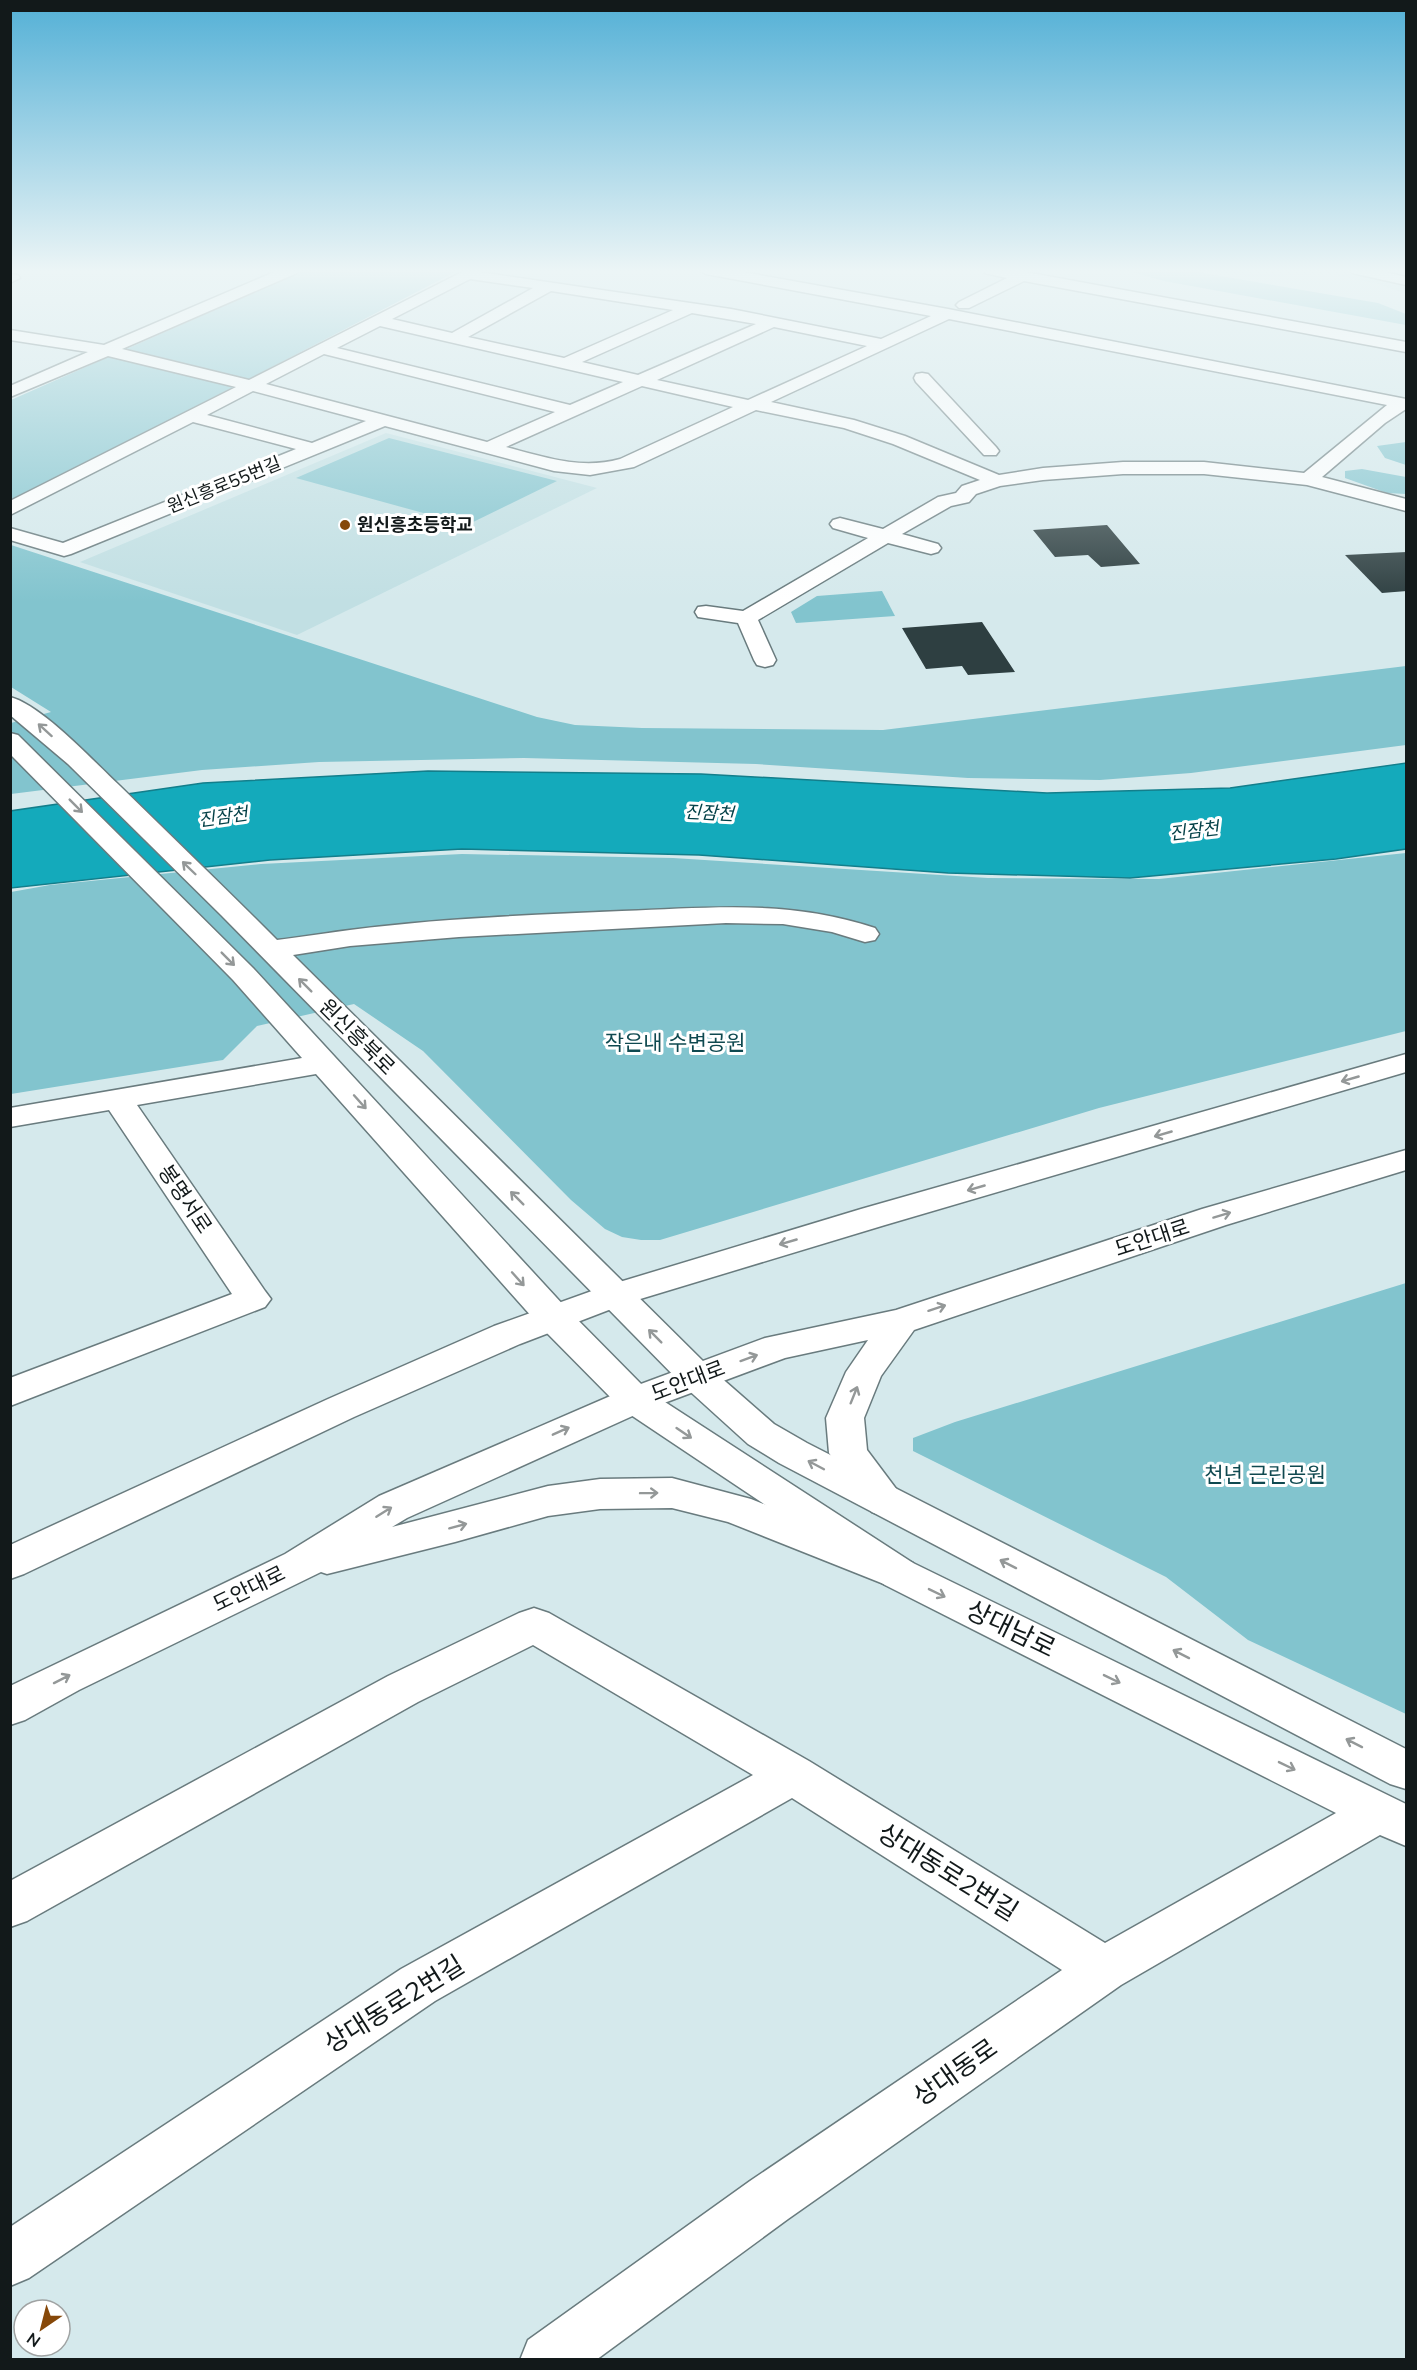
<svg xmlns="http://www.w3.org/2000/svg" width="1417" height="2370" font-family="Mulish,'Noto Sans KR',sans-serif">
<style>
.built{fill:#c1dfe3}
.green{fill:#82c4ce}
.water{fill:#14aabb;stroke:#137e8b;stroke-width:1.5}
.building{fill:#2e3f41}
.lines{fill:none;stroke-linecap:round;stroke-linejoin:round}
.minor-casing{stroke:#697b7e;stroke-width:3}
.major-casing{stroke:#697b7e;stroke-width:3}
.minor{fill:#fff;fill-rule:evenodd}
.major{fill:#fff;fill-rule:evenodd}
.oneway{stroke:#949898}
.poi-dot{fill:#864809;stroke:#fff;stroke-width:2}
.labels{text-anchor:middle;stroke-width:6;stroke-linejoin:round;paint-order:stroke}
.far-street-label{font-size:18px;fill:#12191a;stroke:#fff}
.far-poi-label{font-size:18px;font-weight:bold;fill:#12191a;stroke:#fff;text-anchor:start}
.far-water-label{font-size:18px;font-style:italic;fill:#044148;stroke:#fff}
.street-label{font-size:21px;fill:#12191a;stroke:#fff}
.park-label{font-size:21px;fill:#0f4950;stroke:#fff}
.near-street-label{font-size:26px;fill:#12191a;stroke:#fff}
</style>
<rect width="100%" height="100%" fill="#d5e9ec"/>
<g class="built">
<path d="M1207 270H1406V294L1378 284 1330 274 1254 277Z"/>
<path d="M386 433 597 488 297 635 80 562Z"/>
</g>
<g class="green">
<path d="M305 270H459L11 502V400Z"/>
<path d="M1124 270H1186L1378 303 1406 314V325L1164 281Z"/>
<path d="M389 438 557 481 467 525 296 478Z"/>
<path d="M1406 442V465L1385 458 1377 446Z"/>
<path d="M1362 469 1406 477V494L1387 493 1345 478V471Z"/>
<path d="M11 545 537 717 575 725 642 728 883 730 1406 666V745L1191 773 1100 780 968 778 756 764 524 758 319 762 202 770 11 794V723L51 712 11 687Z"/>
<path d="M882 591 895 616 796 623 791 612 817 596Z"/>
<path d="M1406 853V1031L1099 1108 660 1240H641L622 1237 605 1229 571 1200 423 1051 354 1004 257 1026 223 1060 11 1094V892L50 885 261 864 462 854 673 858 988 878 1159 879Z"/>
<path d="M1406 1283V1714L1248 1640 1166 1577 913 1451V1438L955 1422Z"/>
</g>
<path class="water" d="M1406 763V849L1336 859 1130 878 948 873 699 855 462 849 270 860 11 888 10 811 203 783 428 771 701 774 1047 793 1230 788Z"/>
<g class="building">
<path d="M1107 525 1140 564 1101 567 1088 555 1055 557 1033 530Z"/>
<path d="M1407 552V591L1382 593 1345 555Z"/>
<path d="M982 622 1015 672 968 675 962 666 926 669 902 628Z"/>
</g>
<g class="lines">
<defs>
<g id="minor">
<path d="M279 270H299L297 273 122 349 249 380 466 270 731 309 881 339 931 316 706 274 699 270H732L948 309 1406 399V409L1385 423 1322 477 1406 499V511L1307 485 1204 474H1123L1043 480 1000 486 976 494 969 502 951 506 902 534 938 544 941 548 938 552 931 554 888 543 758 620 776 660 773 665 765 667 757 665 754 660 738 623 698 617 695 612 698 607 706 606 743 611 868 538 833 528 830 524 833 520 840 518 883 529 938 497 956 493 962 486 980 480 893 444 844 428 756 410 634 467 590 475 554 471 385 426 71 554 64 556 10 540V528L63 543 296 449 193 422 10 515V501L236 387 108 356 10 397V386L88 352 10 340V330L104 345ZM470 279 533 288 452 333 392 319ZM551 291 673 310 564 358 468 337ZM692 313 756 324 638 375 582 362ZM949 319 1387 405 1304 473 1204 462H1123L1043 468 999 475 905 436 854 420 771 402ZM380 326 623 382 570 405 337 348ZM774 327 867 346 748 400 657 380ZM324 354 555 412 487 442 266 384ZM642 386 733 407 620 459C581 470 544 457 506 447ZM253 391 366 421 312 443 207 415Z"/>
<path d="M983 270H1015L1406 342V352L1024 281 969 308H959L956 305 959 302 1007 278 985 273Z"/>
<path d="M1350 270H1377L1406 277V285L1352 273Z"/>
<path d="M10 274 18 275 20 278 10 283Z"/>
<path d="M922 373 928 374 996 447 999 451 996 455H984L916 382 914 378 916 374Z"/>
<path d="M10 697C42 705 95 763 120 786 172 837 225 888 277 940 302 937 326 933 350 930 440 918 532 915 622 911 712 908 788 899 875 928L879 934 875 940 865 942 832 932 783 924 726 923 459 937 350 946 293 955 710 1368 774 1424 807 1443 1406 1749V1789L1390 1784 779 1463 748 1444 684 1386 221 915 68 764 10 715Z"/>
<path d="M10 733 18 735 253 968 567 1309 648 1391 913 1563 1406 1804V1846L1380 1835 1121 1985 788 2219 596 2360H520L528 2340 750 2181 1062 1970 792 1798 435 2001 29 2278 10 2286V2227L401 1969 753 1775 533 1645 418 1702 27 1921 10 1927V1881L388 1676 519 1613 534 1608 549 1613 809 1761 1105 1943 1336 1813 885 1585 622 1409 541 1327 316 1074 137 1105 265 1291 271 1299 265 1307 10 1406V1378L232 1294 109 1110 10 1127V1108L302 1058 233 980 10 754Z"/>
</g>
<g id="major">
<path d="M1406 1054V1072L885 1225 627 1303 520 1344 354 1417 24 1574 10 1579V1545L328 1399 494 1326 603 1287 861 1209Z"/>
<path d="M1406 1150V1170L1226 1225 914 1330 881 1376 864 1418 867 1450 906 1502 900 1512 886 1517 872 1512 829 1453 826 1418 846 1372 868 1340 785 1358 648 1409 407 1518 392 1527 548 1486 600 1479 672 1478 751 1499 913 1563 919 1574 913 1585 899 1590 728 1522 672 1508 600 1509 548 1516 455 1542 327 1574 321 1572 79 1690 25 1720 10 1725V1686L285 1554 379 1496 622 1391 765 1338 896 1310 1202 1209Z"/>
</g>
</defs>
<use href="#minor" class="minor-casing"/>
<use href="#major" class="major-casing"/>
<use href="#minor" class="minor"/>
<use href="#major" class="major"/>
</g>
<defs><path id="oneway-shaft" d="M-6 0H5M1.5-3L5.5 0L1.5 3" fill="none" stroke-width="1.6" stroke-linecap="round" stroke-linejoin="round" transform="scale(1.5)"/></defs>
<g class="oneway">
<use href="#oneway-shaft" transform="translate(45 730) rotate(-138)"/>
<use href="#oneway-shaft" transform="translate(76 806) rotate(45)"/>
<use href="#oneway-shaft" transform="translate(189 868) rotate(-136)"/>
<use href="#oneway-shaft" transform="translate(228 959) rotate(45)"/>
<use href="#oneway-shaft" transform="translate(305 985) rotate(-135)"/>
<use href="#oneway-shaft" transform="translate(1350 1079) rotate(164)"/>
<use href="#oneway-shaft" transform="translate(360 1102) rotate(48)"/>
<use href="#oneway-shaft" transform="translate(1163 1134) rotate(164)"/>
<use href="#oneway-shaft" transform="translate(976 1188) rotate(164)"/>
<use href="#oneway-shaft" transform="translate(517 1198) rotate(-135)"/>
<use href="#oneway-shaft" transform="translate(1222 1215) rotate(-17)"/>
<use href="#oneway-shaft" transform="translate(788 1242) rotate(164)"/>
<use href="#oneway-shaft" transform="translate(518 1279) rotate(48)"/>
<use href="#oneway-shaft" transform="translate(937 1308) rotate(-18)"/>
<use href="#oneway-shaft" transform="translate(655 1336) rotate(-135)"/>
<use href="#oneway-shaft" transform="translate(749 1358) rotate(-20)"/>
<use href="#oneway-shaft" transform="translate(854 1395) rotate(-68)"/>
<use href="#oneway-shaft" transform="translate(561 1431) rotate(-24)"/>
<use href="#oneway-shaft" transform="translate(684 1433) rotate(34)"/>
<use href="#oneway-shaft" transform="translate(816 1465) rotate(-152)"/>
<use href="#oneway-shaft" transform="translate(649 1493) rotate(-1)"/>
<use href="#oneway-shaft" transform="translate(384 1512) rotate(-32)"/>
<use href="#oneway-shaft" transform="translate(458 1526) rotate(-15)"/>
<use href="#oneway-shaft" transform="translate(1008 1564) rotate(-153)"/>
<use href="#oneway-shaft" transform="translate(937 1593) rotate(26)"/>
<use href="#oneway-shaft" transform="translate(1181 1654) rotate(-153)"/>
<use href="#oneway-shaft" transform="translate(62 1679) rotate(-27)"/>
<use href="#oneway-shaft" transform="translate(1112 1679) rotate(26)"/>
<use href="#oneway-shaft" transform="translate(1354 1743) rotate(-153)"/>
<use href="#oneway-shaft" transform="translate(1287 1766) rotate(26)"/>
</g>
<linearGradient id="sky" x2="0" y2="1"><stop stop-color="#53b0d6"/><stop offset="0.45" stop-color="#ecf5f6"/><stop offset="1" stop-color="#ecf5f6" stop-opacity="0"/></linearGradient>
<rect width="1417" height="602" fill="url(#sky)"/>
<circle class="poi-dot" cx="345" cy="525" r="6"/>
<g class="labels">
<g class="far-street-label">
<text transform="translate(224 485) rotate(-22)" y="6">원신흥로55번길</text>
</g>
<g class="far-poi-label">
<text x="357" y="531">원신흥초등학교</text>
</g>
<g class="far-water-label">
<text transform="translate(709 813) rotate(3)" y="6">진잠천</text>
<text transform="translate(223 817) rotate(-8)" y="6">진잠천</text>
<text transform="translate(1194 831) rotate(-7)" y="6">진잠천</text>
</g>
<g class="street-label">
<text transform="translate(357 1037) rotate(45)" y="7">원신흥북로</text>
<text transform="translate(185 1199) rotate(56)" y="7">봉명서로</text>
<text transform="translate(1152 1238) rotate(-18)" y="7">도안대로</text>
<text transform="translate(688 1381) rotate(-21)" y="7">도안대로</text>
<text transform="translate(249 1589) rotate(-26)" y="7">도안대로</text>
</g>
<g class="park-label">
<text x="675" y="1050">작은내 수변공원</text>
<text x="1265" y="1482">천년 근린공원</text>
</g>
<g class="near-street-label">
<text transform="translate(1011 1629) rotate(26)" y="9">상대남로</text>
<text transform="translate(948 1872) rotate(32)" y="9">상대동로2번길</text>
<text transform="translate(394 2004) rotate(-32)" y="9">상대동로2번길</text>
<text transform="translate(955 2072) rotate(-35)" y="9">상대동로</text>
</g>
</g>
<rect width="1417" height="2370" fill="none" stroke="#12191a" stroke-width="24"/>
<g transform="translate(42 2328) rotate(215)"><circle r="28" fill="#ffffff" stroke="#a0a3a3" stroke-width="1.5"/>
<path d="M0-4.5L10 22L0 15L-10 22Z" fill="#864809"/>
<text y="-9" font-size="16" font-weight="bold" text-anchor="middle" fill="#12191a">N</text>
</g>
</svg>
